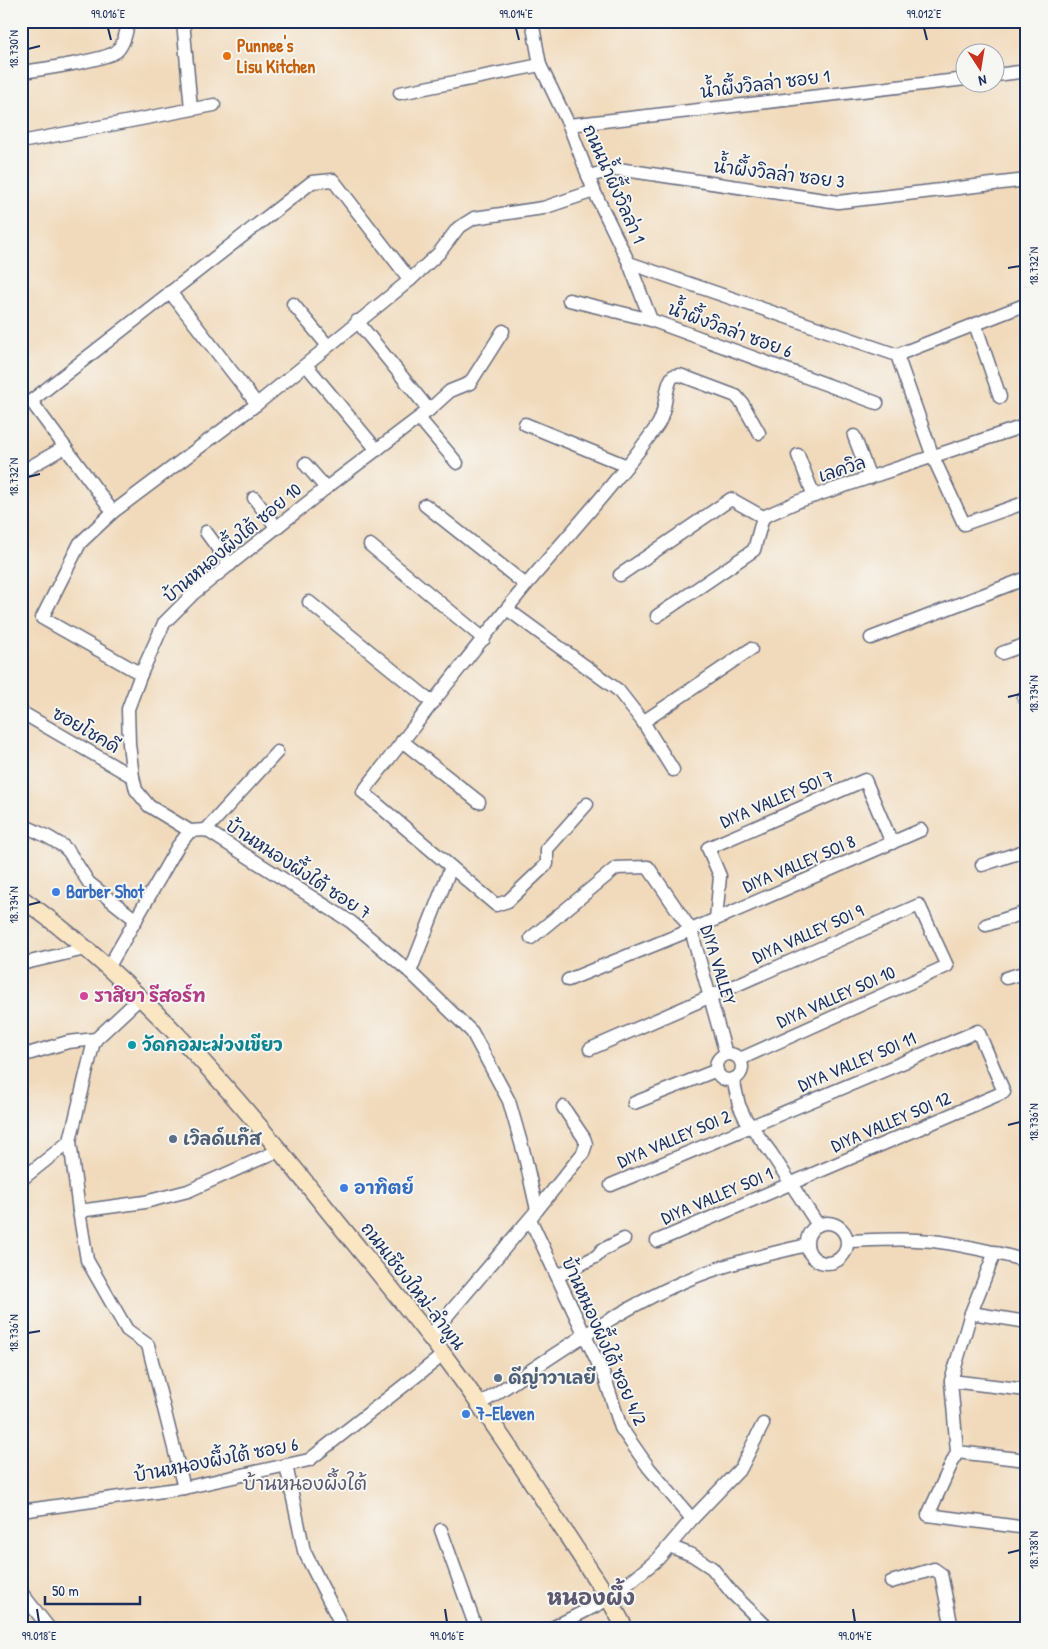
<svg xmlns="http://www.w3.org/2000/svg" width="1048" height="1649" font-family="'Patrick Hand','Playpen Sans Thai',sans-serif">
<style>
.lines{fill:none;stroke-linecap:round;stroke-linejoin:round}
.street-casing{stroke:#666b7f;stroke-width:15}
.secondary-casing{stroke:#666b7f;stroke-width:19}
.street{stroke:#fff;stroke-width:12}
.secondary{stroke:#fbe6c4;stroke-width:16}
.ticks{fill:none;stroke:#1b2f5e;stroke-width:2}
.food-dot{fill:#e8710a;stroke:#f6f6f2;stroke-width:2}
.shop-dot{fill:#3f7fe0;stroke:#f6f6f2;stroke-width:2}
.hotel-dot{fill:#d1479c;stroke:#f6f6f2;stroke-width:2}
.culture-dot{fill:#0f9aa8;stroke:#f6f6f2;stroke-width:2}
.service-dot{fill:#5c6f8a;stroke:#f6f6f2;stroke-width:2}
.labels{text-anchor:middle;stroke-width:4;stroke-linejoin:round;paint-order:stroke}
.food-label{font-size:18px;font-weight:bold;fill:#c56008;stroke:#f6f6f2;text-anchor:start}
.street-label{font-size:18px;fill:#1b2f5e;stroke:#f6f6f2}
.shop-label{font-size:18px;font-weight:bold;fill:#366cbe;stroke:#f6f6f2;text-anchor:start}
.hotel-label{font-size:18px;font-weight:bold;fill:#b23c85;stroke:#f6f6f2;text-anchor:start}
.culture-label{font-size:18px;font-weight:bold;fill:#0d838f;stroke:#f6f6f2;text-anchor:start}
.service-label{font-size:18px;font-weight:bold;fill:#4e5e75;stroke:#f6f6f2;text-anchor:start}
.neighbourhood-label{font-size:19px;fill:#5c5970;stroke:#f6f6f2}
.district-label{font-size:22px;font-weight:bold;fill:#5c5970;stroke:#f6f6f2}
.neatline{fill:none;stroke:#1b2f5e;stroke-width:2}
.ticks-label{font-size:12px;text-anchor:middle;fill:#1b2f5e}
</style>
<rect width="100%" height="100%" fill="#f6f6f2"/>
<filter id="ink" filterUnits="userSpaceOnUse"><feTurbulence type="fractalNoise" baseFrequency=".02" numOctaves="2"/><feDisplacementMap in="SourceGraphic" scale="10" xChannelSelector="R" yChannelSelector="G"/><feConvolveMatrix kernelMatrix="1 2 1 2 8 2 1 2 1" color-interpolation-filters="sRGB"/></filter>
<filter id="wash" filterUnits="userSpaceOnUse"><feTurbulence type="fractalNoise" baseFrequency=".0096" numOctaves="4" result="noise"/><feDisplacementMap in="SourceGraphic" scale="20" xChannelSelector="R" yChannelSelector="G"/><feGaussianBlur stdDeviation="1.12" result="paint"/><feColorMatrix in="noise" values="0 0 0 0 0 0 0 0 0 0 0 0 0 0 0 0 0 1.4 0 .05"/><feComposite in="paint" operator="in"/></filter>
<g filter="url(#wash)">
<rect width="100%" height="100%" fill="#f1dabb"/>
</g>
<g filter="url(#ink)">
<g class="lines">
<defs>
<g id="street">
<path d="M183 21 191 109"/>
<path d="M532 21 540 65 569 125 594 191 629 263 651 320"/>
<path d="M21 72C38 70 107 60 117 51 124 44 127 30 128 21"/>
<path d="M996 75 1027 71"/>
<path d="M400 93 540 65"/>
<path d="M569 125 966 79"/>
<path d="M21 142 214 105"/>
<path d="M588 176 618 169 838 202 1027 180"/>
<path d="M629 263 897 355"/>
<path d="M170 292 257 404"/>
<path d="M569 300 651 320 877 403"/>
<path d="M293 304 328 346"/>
<path d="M357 321 429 410"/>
<path d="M975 324 1000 397"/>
<path d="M897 355 933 457 964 524 1027 502"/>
<path d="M897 355 1027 304"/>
<path d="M306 365 377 450"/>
<path d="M419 418 457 463"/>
<path d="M525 424 627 466"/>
<path d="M854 436 870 478"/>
<path d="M798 455 814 496"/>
<path d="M305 464 326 488"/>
<path d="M21 472 65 447"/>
<path d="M254 498 277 528"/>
<path d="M425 505 526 585"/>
<path d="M113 512 31 401 312 182 333 180 410 280"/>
<path d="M763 517 799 501 1027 425"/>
<path d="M206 532 230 565"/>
<path d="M370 545 484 639"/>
<path d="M620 575 731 499 763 517"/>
<path d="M309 602 433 703"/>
<path d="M507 609 618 690 643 722 673 770"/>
<path d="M657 616 754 550 763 517"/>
<path d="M871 638 1027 578"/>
<path d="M1002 653 1027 644"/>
<path d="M141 674 42 618 80 543 113 512 257 404 410 280 439 253 458 228 474 218 543 208 594 191"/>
<path d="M1024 698 1027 697"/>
<path d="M21 712 133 777"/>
<path d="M643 722 751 649"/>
<path d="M402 741 479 802"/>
<path d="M587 804 547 849V864L508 901 496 905 363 792C417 723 471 652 527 584 571 532 618 481 657 426 667 412 664 387 673 376L680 375 736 396 742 403 759 433"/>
<path d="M21 824 48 837 63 846 69 852 89 883 136 920"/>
<path d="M206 830 277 752"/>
<path d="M190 831 149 806 136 790 133 777 129 744 128 709 141 674 164 623 194 593 326 488 429 410 450 391 470 383 503 331"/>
<path d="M190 831 206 830 351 922 410 972 472 1032 509 1101 525 1157 537 1210"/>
<path d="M982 865 1027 850"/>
<path d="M716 919 720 876 708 848 865 780 892 843"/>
<path d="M986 925 1027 912"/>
<path d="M531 938 616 868 648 867 691 930 726 1054"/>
<path d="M21 964 85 949"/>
<path d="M108 968 178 846 190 831"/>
<path d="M410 972 451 867"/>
<path d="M1006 978 1027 972"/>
<path d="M568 980 691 930 921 830"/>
<path d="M590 1049 919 905 947 966 740 1059"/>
<circle cx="729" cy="1067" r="13"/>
<path d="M21 1056 68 1042 96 1039"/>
<path d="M733 1079 739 1105 745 1118 771 1153 818 1225"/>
<path d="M634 1103 717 1070"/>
<path d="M70 1141 79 1211 87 1260 127 1330 148 1345 184 1488"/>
<path d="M21 1180 70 1141 93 1045 96 1039 140 998"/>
<path d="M611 1185 978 1031 1004 1092 657 1241"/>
<path d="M79 1211 145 1202 188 1191 280 1150"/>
<path d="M530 1219 605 1378 621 1428 649 1468 692 1519"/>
<circle cx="827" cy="1243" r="20"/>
<path d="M848 1241C878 1240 909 1238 940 1242 969 1246 998 1253 1027 1261"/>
<path d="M995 1252 971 1313 951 1381 957 1452 928 1515 1027 1528"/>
<path d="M558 1276 597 1256 602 1250 624 1239"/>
<path d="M971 1313 1027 1322"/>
<path d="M429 1337 537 1210 583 1153 586 1144 584 1138 563 1107"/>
<path d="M951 1381 1027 1390"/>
<path d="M479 1405C549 1359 619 1307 697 1276 732 1262 770 1254 807 1245"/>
<path d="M957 1452 1027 1460"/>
<path d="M286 1465 304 1551 343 1628"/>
<path d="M21 1511 184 1488 309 1460 443 1355"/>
<path d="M441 1530 476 1628"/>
<path d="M669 1546 692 1555 712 1568 732 1593 768 1628"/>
<path d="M891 1582 934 1569 941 1574 952 1628"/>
<path d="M21 1592 49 1628"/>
<path d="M552 1628 609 1599 658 1559 692 1519 741 1468 763 1424"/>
</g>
<path id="secondary" d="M21 898C138 981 233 1091 322 1203 362 1253 404 1303 443 1354 502 1433 554 1517 609 1599L625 1628"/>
</defs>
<use href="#street" class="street-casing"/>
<use href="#secondary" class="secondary-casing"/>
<use href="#street" class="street"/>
<use href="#secondary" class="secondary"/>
</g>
</g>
<path class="ticks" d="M108 28 111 40M516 28 519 40M924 28 927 40M28 49 40 46M1008 268 1020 266M28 477 40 474M1008 697 1020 694M28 905 40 902M1008 1125 1020 1122M28 1333 40 1331M1008 1553 1020 1550M37 1609 39 1622M445 1609 447 1622M853 1609 855 1622"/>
<circle class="food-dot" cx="227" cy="56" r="5"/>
<g class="shop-dot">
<circle cx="56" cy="892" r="5"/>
<circle cx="344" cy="1188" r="5"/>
<circle cx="466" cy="1414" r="5"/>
</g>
<circle class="hotel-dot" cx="84" cy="996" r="5"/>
<circle class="culture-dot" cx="132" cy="1045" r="5"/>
<g class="service-dot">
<circle cx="173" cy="1139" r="5"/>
<circle cx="498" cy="1378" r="5"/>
</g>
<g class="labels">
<g class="food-label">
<text x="237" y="52">Punnee's<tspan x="237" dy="21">Lisu Kitchen</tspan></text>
</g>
<g class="street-label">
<text transform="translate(765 84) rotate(-7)" y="6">น้ำผึ้งวิลล่า ซอย 1</text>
<text transform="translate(779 174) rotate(7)" y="6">น้ำผึ้งวิลล่า ซอย 3</text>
<text transform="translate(614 184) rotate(66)" y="6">ถนนน้ำผึ้งวิลล่า 1</text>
<text transform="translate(730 330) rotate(20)" y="6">น้ำผึ้งวิลล่า ซอย 6</text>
<text transform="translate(842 469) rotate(-18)" y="6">เลควิล</text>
<text transform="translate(232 543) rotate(-40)" y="6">บ้านหนองผึ้งใต้ ซอย 10</text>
<text transform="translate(86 730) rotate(30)" y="6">ซอยโชคดี</text>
<text transform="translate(777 799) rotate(-23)" y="6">DIYA VALLEY SOI 7</text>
<text transform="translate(799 864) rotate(-23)" y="6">DIYA VALLEY SOI 8</text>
<text transform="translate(298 869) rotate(33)" y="6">บ้านหนองผึ้งใต้ ซอย 7</text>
<text transform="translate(808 934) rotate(-24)" y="6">DIYA VALLEY SOI 9</text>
<text transform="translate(718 965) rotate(73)" y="6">DIYA VALLEY</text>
<text transform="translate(836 997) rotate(-24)" y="6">DIYA VALLEY SOI 10</text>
<text transform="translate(857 1062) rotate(-23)" y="6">DIYA VALLEY SOI 11</text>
<text transform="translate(891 1122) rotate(-23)" y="6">DIYA VALLEY SOI 12</text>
<text transform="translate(674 1139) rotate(-23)" y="6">DIYA VALLEY SOI 2</text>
<text transform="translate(717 1196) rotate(-23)" y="6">DIYA VALLEY SOI 1</text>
<text transform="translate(413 1286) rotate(52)" y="6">ถนนเชียงใหม่-ลำพูน</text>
<text transform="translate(604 1341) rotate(66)" y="6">บ้านหนองผึ้งใต้ ซอย 4/2</text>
<text transform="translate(216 1460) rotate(-11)" y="6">บ้านหนองผึ้งใต้ ซอย 6</text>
</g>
<g class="shop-label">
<text x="66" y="898">Barber Shot</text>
<text x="354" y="1194">อาทิตย์</text>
<text x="476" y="1420">7-Eleven</text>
</g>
<g class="hotel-label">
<text x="94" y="1002">ราสิยา รีสอร์ท</text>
</g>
<g class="culture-label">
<text x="142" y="1051">วัดกอมะม่วงเขียว</text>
</g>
<g class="service-label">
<text x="183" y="1145">เวิลด์แก๊ส</text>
<text x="508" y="1384">ดีญ่าวาเลยี</text>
</g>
<g class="neighbourhood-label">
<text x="305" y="1490">บ้านหนองผึ้งใต้</text>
</g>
<g class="district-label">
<text x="591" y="1605">หนองผึ้ง</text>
</g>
</g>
<rect width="1048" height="1649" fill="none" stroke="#f6f6f2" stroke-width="55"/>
<g transform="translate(980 68) rotate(168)"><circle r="24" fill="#f6f6f2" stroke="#9ea6b7"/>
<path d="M0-4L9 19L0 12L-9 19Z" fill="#c8321e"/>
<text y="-8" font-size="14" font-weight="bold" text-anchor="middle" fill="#1b2f5e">N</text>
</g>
<path d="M45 1596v8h95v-8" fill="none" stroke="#1b2f5e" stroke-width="2.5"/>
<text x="52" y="1596" font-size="15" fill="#1b2f5e" stroke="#f6f6f2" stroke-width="4" paint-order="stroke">50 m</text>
<rect x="28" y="28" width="992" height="1594" class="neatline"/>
<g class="ticks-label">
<text x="108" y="18">99.016°E</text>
<text x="516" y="18">99.014°E</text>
<text x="924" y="18">99.012°E</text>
<text transform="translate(14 49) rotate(-90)" y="4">18.730°N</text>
<text transform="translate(1034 266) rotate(-90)" y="4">18.732°N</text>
<text transform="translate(14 477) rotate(-90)" y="4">18.732°N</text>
<text transform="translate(1034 694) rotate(-90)" y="4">18.734°N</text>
<text transform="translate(14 905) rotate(-90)" y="4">18.734°N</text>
<text transform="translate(1034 1122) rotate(-90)" y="4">18.736°N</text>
<text transform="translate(14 1333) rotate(-90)" y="4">18.736°N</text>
<text transform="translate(1034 1550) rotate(-90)" y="4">18.738°N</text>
<text x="39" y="1640">99.018°E</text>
<text x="447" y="1640">99.016°E</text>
<text x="855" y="1640">99.014°E</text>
</g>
</svg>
